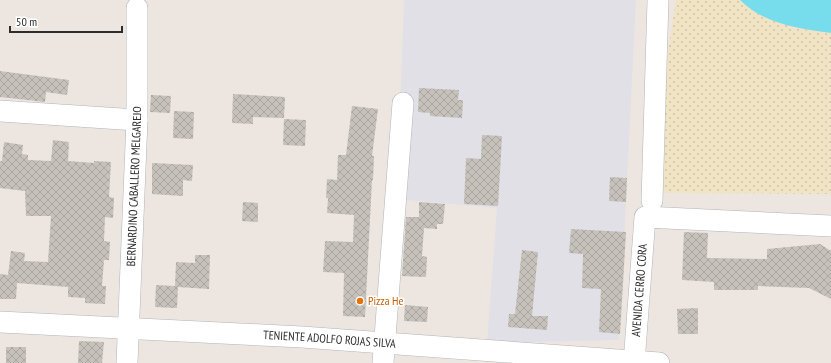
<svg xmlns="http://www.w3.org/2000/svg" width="831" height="363" font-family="'PT Sans Narrow',sans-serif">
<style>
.industrial{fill:#e1e0e6}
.sand{fill:url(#sand-dots)}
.water{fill:#77dceb}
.building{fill:url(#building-cross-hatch)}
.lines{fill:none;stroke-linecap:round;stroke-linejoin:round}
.minor-casing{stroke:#b0b4bc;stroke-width:22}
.minor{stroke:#fff;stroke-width:21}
.food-dot{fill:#e8710a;stroke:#fff;stroke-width:1.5}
.labels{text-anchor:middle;stroke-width:3;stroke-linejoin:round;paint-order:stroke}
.street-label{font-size:12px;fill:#2d2d2d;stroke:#fff}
.food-label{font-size:12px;fill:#c56008;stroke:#fff;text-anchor:start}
</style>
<defs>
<pattern id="sand-dots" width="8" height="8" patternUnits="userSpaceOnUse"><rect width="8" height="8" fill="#f1e4c4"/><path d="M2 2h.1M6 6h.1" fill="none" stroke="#cfc4a9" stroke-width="1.8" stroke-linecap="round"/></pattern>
<pattern id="building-cross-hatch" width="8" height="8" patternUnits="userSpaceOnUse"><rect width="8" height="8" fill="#c6c1bb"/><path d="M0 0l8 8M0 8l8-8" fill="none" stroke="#aaa6a1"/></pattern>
</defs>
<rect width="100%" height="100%" fill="#ede6e0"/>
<path class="industrial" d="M404 0H636L619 340 487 343 497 208 397 199Z"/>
<path class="sand" d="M676 0H740L743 3 791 27 831 33V194L662 193 664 78Z"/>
<path class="water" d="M740 0H831V33C799 29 764 24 740 0Z"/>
<g class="building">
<path d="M0 71 69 80 67 95 46 92 45 102 0 97Z"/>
<path d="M419 88 459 90 458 100H463L462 118 430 116V113L418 112Z"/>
<path d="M233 94 285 97 284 118 253 117V124L232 123Z"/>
<path d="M151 95 171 96 170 113 150 112Z"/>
<path d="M352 106 378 109 372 156H374L373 180H372L365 317 343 316 344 273 323 272 325 241 353 242 354 215 327 213 328 198H326L327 179 337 180 338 155H346Z"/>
<path d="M174 111 194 112 193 139 173 138Z"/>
<path d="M284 119 306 120 305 146 283 145Z"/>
<path d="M482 135 502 136 498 206 464 204 466 158 481 159Z"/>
<path d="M53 140 69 142 68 161 94 163V161L111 162 109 197 114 198 113 218 105 217 104 241 110 242 109 260H104L102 286H106L105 304 85 303V298L68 297V287L17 283 16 299H0V274L8 275 11 251 25 253 24 261 48 262 51 216H26L25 191 0 188V161H2L4 142 23 145 22 154 28 155V160L51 161Z"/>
<path d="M152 163 193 165 192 181 183 180V196L152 194Z"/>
<path d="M610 177 627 178 626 202 609 201Z"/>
<path d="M243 202 258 203V222L242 221Z"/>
<path d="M419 202 445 204 443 224H437V229L424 228 422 256 427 257 426 277 402 276 406 217H419Z"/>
<path d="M571 229 626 232 620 334 599 332 601 289 582 288 583 254 569 253Z"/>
<path d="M684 232 708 233 707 258 767 259V249L820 244 831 251V299L809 288 758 286V290H714V282L682 280Z"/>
<path d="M522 250 538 252 532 316H548L547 330 508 327 509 314H515Z"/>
<path d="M195 255H210L209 289 178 287 177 308 155 307 156 285 175 286 176 262 195 263Z"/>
<path d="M405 305 428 307 427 322 404 321Z"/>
<path d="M698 308V334H678L677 309Z"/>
<path d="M79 341 104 342 102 363H78Z"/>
<rect x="6" y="347" width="20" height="16"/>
</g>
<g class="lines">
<defs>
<g id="minor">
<path d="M0 111 137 120"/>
<path d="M652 201 658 0"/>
<path id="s1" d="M0 322 302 337 659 363"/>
<path id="s2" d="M127 363 137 120V8"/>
<path d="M383 363 403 103"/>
<path id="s3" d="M634 363 645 217 831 226"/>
</g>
</defs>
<use href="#minor" class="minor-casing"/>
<use href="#minor" class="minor"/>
</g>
<circle class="food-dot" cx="360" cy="301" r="4"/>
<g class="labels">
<g class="street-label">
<text dy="4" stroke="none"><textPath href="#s2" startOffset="177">BERNARDINO CABALLERO MELGAREJO</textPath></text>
<text dy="4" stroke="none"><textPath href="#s3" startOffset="73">AVENIDA CERRO CORA</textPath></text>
<text dy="4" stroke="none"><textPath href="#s1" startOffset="330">TENIENTE ADOLFO ROJAS SILVA</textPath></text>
</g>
<g class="food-label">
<text x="368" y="305">Pizza He</text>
</g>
</g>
<path d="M10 26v6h112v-6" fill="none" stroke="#2d2d2d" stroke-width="2"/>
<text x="16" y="26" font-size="12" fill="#2d2d2d" stroke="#ffffff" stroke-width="3" paint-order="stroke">50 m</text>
</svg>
